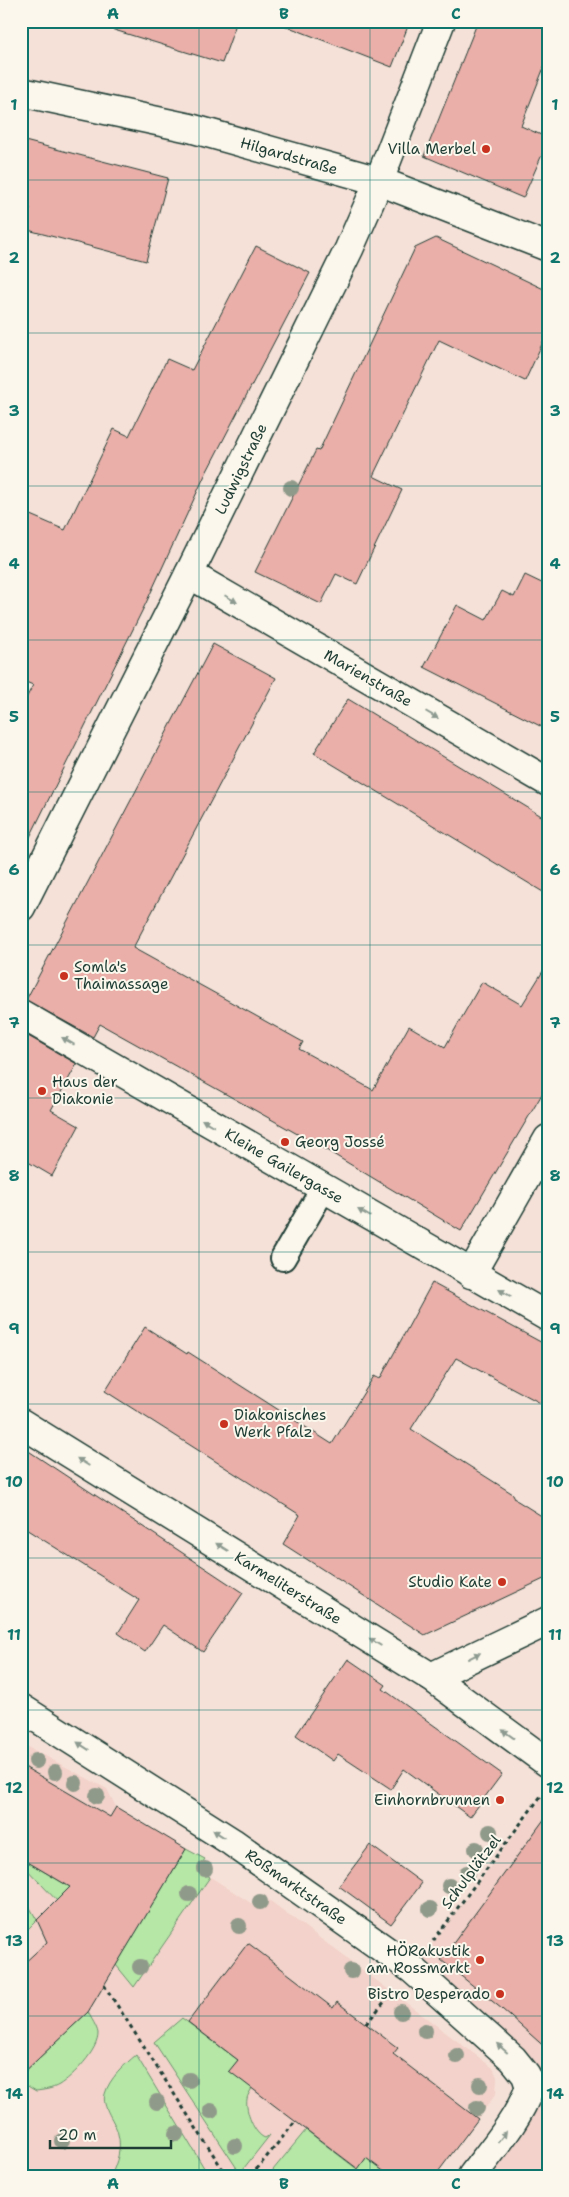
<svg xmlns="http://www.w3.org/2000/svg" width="569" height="2197" font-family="'Shantell Sans',sans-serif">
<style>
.built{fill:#f2d2ca}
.green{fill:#b6e7a6;stroke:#6a926d}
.building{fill:#eaafa9;stroke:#1f3d34}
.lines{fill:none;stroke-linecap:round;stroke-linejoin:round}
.lane-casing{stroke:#1f3d34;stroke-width:28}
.street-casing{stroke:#1f3d34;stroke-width:31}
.secondary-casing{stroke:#1f3d34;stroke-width:31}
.path{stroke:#1f3d34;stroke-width:3;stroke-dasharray:4 4;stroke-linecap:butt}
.lane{stroke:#fbf7ec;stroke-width:24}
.street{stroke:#fbf7ec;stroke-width:28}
.secondary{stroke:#fbf7ec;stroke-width:28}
.tree{fill:#909a8a}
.oneway{fill:#8d9a90}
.grid{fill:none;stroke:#0f766e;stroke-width:1;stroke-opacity:0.55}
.poi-dot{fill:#c8321e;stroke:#fbf7ec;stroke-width:2}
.labels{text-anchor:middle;stroke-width:4;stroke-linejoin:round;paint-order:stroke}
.poi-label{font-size:15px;fill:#1f3d34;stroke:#fbf7ec;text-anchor:end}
.street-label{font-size:15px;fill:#1f3d34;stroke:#fbf7ec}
.neatline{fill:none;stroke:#0f766e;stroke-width:2}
.grid-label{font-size:16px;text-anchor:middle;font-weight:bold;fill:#0f766e}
</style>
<rect width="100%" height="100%" fill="#f6e1d8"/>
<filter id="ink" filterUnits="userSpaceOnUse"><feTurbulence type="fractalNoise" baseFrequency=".02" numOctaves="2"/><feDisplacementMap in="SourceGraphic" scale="10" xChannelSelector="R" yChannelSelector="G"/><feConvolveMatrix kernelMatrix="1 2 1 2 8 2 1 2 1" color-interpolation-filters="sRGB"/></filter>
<g filter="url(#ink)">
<g class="built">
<path d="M21 1743 107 1789 116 1807 205 1859 198 1869 260 1909 269 1900 493 2068 497 2077 496 2094 435 2176H21Z"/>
<path d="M548 1790V2176H476L533 2086 415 1967Z"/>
</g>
<g class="green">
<path d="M186 1849 205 1859 198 1869 210 1877 134 1987 116 1965Z"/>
<path d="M21 1858 70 1887 60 1904 21 1863Z"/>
<path d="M21 1892 37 1920 21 1936Z"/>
<path d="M88 2012C91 2018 97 2027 98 2033 99 2050 72 2077 59 2085 52 2089 44 2090 36 2091L21 2082V2075Z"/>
<path d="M182 2018 238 2060 230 2071 252 2088C250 2092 247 2096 247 2099 245 2111 254 2134 265 2138L270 2135 240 2173 154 2042Z"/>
<path d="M136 2055 209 2176H111C117 2162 122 2149 118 2134 116 2122 101 2107 105 2094 109 2079 124 2065 136 2055Z"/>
<path d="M306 2130 357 2169 366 2158 390 2176H268Z"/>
</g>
<g class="building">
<path d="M112 21H237L222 63 111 29Z"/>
<path d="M282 21H410L392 67 281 24Z"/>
<path d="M478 21H548V57L521 126 548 138V141L523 198 424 156Z"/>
<path d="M21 140 168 178 146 261 24 229 30 208 21 207Z"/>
<path d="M436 238 548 291V331L525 381 439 340 373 476 402 490 357 584 336 574 321 604 255 572 316 450 319 451 415 248Z"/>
<path d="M256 246 310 273 205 475 146 603 21 855V708L33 685 21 680V511L65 530 114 429 129 436 167 359 192 370Z"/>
<path d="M525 575 548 586V730L424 667 457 605 486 620 502 591 514 597Z"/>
<path d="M213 644 276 678 133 948 303 1042 299 1049 373 1090 409 1026 445 1047 482 982 522 1005 548 963V1084L461 1231 328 1151 100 1024 93 1037 26 1000Z"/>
<path d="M348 699 548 820V895L314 753Z"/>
<path d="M21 1032 77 1064 51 1110 79 1126 52 1176 23 1159 21 1163Z"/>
<path d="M432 1283 548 1346V1407L456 1358 411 1429 513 1494 516 1500 548 1520V1577L425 1635 283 1544 300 1515 105 1391 145 1327 187 1354 188 1352 332 1444 374 1376 380 1379Z"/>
<path d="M21 1446 243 1593 203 1652 163 1625 145 1652 118 1633 139 1600 21 1526Z"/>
<path d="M348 1659 386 1685 383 1689 502 1774 470 1817 404 1769 391 1789 338 1754 333 1761 296 1735Z"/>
<path d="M21 1765 110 1817 116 1807 186 1849 88 2012 21 2075V1966L47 1942 37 1920 70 1887 21 1858Z"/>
<path d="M548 1814V2050L502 2009 441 1960Z"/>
<path d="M370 1845 422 1883 391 1924 339 1886Z"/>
<path d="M248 1943 333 2008 337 2002 398 2048 393 2054 478 2119 435 2176H390L366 2158 358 2169 229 2071 238 2060 188 2022Z"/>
</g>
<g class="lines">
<defs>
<path id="lane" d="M283 1258 323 1189"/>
<g id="street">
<path d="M189 574 548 782"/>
<path d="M21 907 189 574 349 249 379 181 441 21"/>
<path d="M21 1014 548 1317"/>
<path d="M471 1274 548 1139"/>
<path d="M21 1423 431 1677 548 1763"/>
<path d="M431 1677 548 1621"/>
<path d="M21 1708 232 1842 412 1969 513 2059 526 2075 530 2087"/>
<path d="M472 2176C494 2147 518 2120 530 2087"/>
</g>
<path id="secondary" d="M21 92 190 128 379 181 548 247"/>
</defs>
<use href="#lane" class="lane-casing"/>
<use href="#street" class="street-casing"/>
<use href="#secondary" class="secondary-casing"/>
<g class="path">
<path d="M433 1941 541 1796"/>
<path d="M104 1985 227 2176"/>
<path d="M366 2024 390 1995"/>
<path d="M251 2176 295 2122"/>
</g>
<use href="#lane" class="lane"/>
<use href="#street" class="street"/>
<use href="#secondary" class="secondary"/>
</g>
<g class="tree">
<circle cx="291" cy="488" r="8"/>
<circle cx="36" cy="1761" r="8"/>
<circle cx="55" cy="1772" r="8"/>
<circle cx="75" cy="1783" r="8"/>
<circle cx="97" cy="1796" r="8"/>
<circle cx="490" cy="1832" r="8"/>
<circle cx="476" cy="1849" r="8"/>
<circle cx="205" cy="1869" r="8"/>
<circle cx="467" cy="1873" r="8"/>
<circle cx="449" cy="1886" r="8"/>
<circle cx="189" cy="1894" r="8"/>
<circle cx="260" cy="1902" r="8"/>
<circle cx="430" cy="1909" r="8"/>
<circle cx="239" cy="1926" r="8"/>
<circle cx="140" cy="1967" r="8"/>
<circle cx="351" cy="1971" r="8"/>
<circle cx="401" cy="2012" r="8"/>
<circle cx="425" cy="2031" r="8"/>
<circle cx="457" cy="2056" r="8"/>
<circle cx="189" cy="2080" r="8"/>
<circle cx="480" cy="2085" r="8"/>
<circle cx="157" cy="2102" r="8"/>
<circle cx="477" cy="2108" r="8"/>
<circle cx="211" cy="2111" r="8"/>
<circle cx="176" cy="2134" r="8"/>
<circle cx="62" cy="2141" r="8"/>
<circle cx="235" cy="2146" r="8"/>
</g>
<defs><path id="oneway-solid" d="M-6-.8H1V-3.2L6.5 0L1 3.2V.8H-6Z" transform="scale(1.25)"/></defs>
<g class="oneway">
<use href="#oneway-solid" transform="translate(231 599) rotate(30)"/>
<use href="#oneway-solid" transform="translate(432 715) rotate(30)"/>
<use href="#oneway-solid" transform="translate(68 1041) rotate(-150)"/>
<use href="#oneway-solid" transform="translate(208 1123) rotate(-150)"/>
<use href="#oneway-solid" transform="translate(364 1213) rotate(-150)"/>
<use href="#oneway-solid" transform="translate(505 1293) rotate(-151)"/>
<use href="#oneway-solid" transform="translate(83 1462) rotate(-148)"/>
<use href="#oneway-solid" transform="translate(222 1547) rotate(-148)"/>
<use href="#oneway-solid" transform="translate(375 1642) rotate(-148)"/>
<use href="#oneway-solid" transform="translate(474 1656) rotate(-26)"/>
<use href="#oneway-solid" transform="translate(508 1734) rotate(-144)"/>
<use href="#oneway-solid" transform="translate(83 1746) rotate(-147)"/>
<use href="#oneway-solid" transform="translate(219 1834) rotate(-147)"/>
<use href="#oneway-solid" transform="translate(502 2048) rotate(-139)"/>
<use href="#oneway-solid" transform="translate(502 2137) rotate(-52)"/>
</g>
</g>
<path class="grid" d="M199 21V2176M370 21V2176M21 180H548M21 333H548M21 486H548M21 640H548M21 792H548M21 945H548M21 1098H548M21 1252H548M21 1404H548M21 1558H548M21 1710H548M21 1863H548M21 2016H548"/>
<g class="poi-dot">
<circle cx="486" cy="149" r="5"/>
<circle cx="64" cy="976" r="5"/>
<circle cx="42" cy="1091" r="5"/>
<circle cx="285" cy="1142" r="5"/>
<circle cx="224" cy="1424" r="5"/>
<circle cx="502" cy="1582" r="5"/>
<circle cx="500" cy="1800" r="5"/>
<circle cx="480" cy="1960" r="5"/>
<circle cx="500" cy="1994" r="5"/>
</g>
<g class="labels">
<g class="poi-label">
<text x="476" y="154">Villa Merbel</text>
<text x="74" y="972" text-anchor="start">Somla's<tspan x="74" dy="17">Thaimassage</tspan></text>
<text x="52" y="1087" text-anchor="start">Haus der<tspan x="52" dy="17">Diakonie</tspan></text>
<text x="295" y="1147" text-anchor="start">Georg Jossé</text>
<text x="234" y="1420" text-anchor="start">Diakonisches<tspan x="234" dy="17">Werk Pfalz</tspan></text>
<text x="492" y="1587">Studio Kate</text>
<text x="490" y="1805">Einhornbrunnen</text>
<text x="470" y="1956">HÖRakustik<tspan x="470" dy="17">am Rossmarkt</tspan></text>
<text x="490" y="1999">Bistro Desperado</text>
</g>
<g class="street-label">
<text transform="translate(289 156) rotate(16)" y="5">Hilgardstraße</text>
<text transform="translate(241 469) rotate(-64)" y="5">Ludwigstraße</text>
<text transform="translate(368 678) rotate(30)" y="5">Marienstraße</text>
<text transform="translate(284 1166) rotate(30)" y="5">Kleine Gailergasse</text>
<text transform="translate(288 1588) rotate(32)" y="5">Karmeliterstraße</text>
<text transform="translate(471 1872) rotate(-53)" y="5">Schulplätzel</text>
<text transform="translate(296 1887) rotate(35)" y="5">Roßmarktstraße</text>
</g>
</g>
<rect width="569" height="2197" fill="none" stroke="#fbf7ec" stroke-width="55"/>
<path d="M50 2140v8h121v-8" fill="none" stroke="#1f3d34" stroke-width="2.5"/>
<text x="58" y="2140" font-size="15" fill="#1f3d34" stroke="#fbf7ec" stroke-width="4" paint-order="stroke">20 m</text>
<rect x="28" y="28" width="514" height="2142" class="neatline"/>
<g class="grid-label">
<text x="113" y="19">A</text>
<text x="284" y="19">B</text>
<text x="456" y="19">C</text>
<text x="14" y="110">1</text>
<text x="555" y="110">1</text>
<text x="14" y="263">2</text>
<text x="555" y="263">2</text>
<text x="14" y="416">3</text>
<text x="555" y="416">3</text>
<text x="14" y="569">4</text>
<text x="555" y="569">4</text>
<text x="14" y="722">5</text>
<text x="555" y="722">5</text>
<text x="14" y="875">6</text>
<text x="555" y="875">6</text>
<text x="14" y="1028">7</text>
<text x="555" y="1028">7</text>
<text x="14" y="1181">8</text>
<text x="555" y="1181">8</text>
<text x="14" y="1334">9</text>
<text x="555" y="1334">9</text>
<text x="14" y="1487">10</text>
<text x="555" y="1487">10</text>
<text x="14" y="1640">11</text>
<text x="555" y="1640">11</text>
<text x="14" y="1793">12</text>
<text x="555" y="1793">12</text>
<text x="14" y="1946">13</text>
<text x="555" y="1946">13</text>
<text x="14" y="2099">14</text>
<text x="555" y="2099">14</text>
<text x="113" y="2189">A</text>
<text x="284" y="2189">B</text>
<text x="456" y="2189">C</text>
</g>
</svg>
